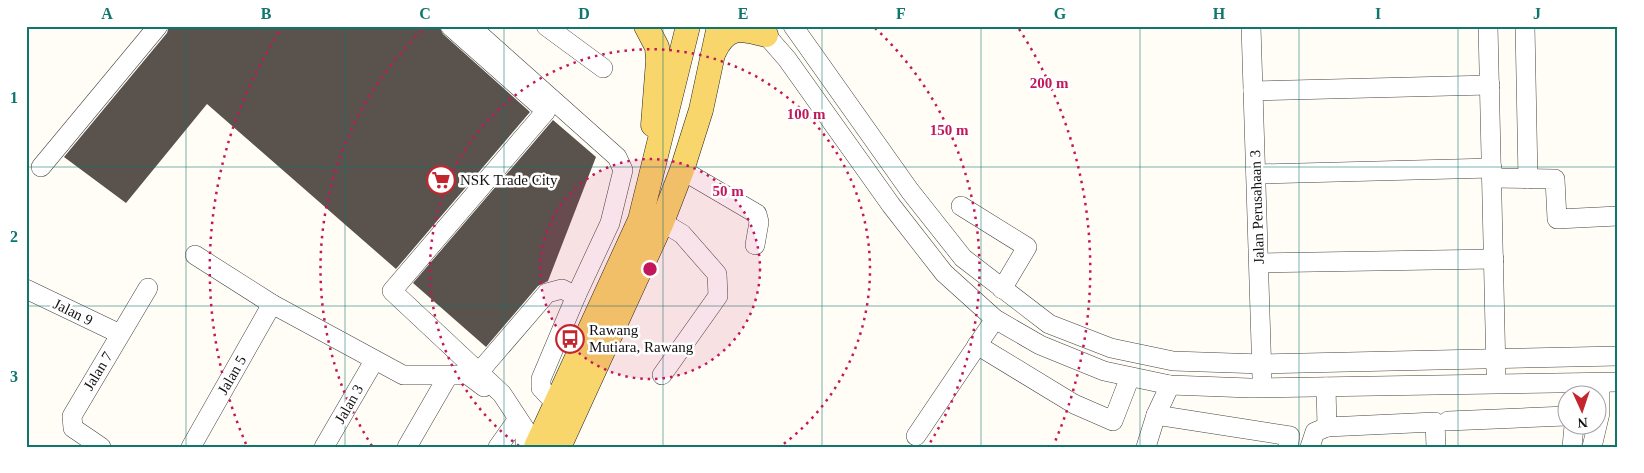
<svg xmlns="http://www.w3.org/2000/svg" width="1644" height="473" font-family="'Times New Roman',serif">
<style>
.building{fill:#5a524d}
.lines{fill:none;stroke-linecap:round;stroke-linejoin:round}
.minor-casing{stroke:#444;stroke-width:20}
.major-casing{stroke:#222;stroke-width:25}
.minor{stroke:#fff;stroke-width:19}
.major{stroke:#f9d66b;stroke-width:24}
.grid{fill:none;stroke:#0f766e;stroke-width:1;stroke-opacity:0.55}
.ring{fill:none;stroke:#c2185b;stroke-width:2.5;stroke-dasharray:2.5 5}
.labels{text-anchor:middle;stroke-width:5;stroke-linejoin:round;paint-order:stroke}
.poi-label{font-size:15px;fill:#111;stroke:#fff;text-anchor:start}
.street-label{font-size:15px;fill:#111;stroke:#fff}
.centre{fill:#c2185b;stroke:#fff;stroke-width:2.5}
.ring-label{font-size:15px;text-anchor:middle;font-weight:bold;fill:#c2185b;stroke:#fff;stroke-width:5;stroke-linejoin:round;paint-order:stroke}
.neatline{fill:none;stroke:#0f766e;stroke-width:2}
.grid-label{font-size:16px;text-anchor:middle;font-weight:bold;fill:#0f766e}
</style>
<rect width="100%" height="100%" fill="#fffdf5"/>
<g class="building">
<path d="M169 26H439L443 34 530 112 396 269 207 104 126 203 64 157 167 33Z"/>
<path d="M553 120 596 157 548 281 538 286 486 347 413 283Z"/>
</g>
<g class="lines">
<defs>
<g id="minor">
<path d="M450 26 546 111 392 291 502 394 525 429V447"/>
<path d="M470 26 617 157 623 170 610 223 576 296 541 379V388L556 404"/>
<path d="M546 26 603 68"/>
<path d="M793 26 910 191 963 258 1049 324 1111 348 1173 361 1262 364 1618 356"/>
<path d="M1251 26 1262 377"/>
<path d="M1488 26 1496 372"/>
<path d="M1525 26 1528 179"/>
<path d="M754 29 766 35 787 59 891 205 944 273 995 319 1040 345 1104 371 1170 385 1250 388 1618 382"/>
<path d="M1253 91 1490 85"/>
<path d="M41 167 158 26"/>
<path d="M682 170 757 214 759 222 755 245"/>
<path d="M1256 174 1492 168"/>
<path d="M1492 178 1555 179 1557 219 1618 216"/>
<path d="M961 206 1027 247 1002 289"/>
<path d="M662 222 682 234 717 274 718 296 662 375"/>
<path d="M195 255 272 304 403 375H468L484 387"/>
<path d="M1259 263 1494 259"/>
<path d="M26 289 120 334"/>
<path d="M977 345 1074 404 1113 421 1130 377"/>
<path d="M479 372 547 293 562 289 576 296"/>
<path d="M1326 387 1327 427 1435 422 1436 447"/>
<path d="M1156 415 1290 436 1288 447"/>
<path d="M1448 421 1566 416"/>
<path d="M916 436 995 319"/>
<path d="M101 447 73 428 72 416 148 288"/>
<path d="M191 447 272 304"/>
<path d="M324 447 374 361"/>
<path d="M407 447 448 376"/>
<path d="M498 447 515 423"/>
<path d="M1146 447 1156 415 1170 385"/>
<path d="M1310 447 1315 432 1327 427"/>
<path d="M1572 447 1574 426"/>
<path d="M1592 447 1600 413V383"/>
</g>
<g id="major">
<path d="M646 26 657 47 658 61 653 125"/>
<path d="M714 52C727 25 740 28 766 35"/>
<path d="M536 447 640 220 688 26"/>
<path d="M559 447 662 222 682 170 701 110 719 26"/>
</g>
</defs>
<use href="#minor" class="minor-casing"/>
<use href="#major" class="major-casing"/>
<use href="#minor" class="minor"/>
<use href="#major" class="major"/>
</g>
<path class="grid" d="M186 26V447M345 26V447M504 26V447M663 26V447M822 26V447M981 26V447M1140 26V447M1299 26V447M1458 26V447M26 167H1618M26 306H1618"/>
<circle cx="650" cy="269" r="110" fill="#c2185b" fill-opacity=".12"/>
<g class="ring">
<circle cx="650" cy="269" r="110"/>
<path d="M519 446A220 220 0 1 1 781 446"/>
<path d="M372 446A330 330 0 0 1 425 28M875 28A330 330 0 0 1 928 446"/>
<path d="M246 444A440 440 0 0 1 281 29M1019 29A440 440 0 0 1 1054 444"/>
</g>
<defs>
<symbol id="supermarket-ring" viewBox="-11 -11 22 22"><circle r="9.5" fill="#fff" stroke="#c4262e" stroke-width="1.5"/><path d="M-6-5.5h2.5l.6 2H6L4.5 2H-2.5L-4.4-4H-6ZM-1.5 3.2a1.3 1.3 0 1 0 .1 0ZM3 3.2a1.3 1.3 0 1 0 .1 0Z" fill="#c4262e"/></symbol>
<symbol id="bus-ring" viewBox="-11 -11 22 22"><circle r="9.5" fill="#fff" stroke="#c4262e" stroke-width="1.5"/><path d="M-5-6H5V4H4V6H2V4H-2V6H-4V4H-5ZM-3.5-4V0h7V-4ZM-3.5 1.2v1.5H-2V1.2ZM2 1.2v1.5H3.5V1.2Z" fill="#c4262e"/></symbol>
</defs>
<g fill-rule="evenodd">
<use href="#supermarket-ring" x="425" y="164" width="32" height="32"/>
<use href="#bus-ring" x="554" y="323" width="32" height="32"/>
</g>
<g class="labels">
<g class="poi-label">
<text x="460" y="185">NSK Trade City</text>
<text x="589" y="335">Rawang<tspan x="589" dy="17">Mutiara, Rawang</tspan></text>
</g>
<g class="street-label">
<text transform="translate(1257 207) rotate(-92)" y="5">Jalan Perusahaan 3</text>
<text transform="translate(73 312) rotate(26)" y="5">Jalan 9</text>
<text transform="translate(98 371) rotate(-59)" y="5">Jalan 7</text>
<text transform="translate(232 375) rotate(-60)" y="5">Jalan 5</text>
<text transform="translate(349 404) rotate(-60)" y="5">Jalan 3</text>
</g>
</g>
<circle cx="650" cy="269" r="8" class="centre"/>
<g class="ring-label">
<text x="1049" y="88">200 m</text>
<text x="806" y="119">100 m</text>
<text x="949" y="135">150 m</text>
<text x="728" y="196">50 m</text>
</g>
<rect width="1644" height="473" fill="none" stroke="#ffffff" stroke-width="55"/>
<g transform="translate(1582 410) rotate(177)"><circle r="24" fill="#ffffff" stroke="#a0a0a0"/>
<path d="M0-4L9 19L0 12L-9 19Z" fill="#c4262e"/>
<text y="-8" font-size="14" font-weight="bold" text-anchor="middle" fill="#111111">N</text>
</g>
<rect x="28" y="28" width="1588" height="418" class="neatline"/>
<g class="grid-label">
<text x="107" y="19">A</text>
<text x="266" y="19">B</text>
<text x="425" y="19">C</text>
<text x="584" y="19">D</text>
<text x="743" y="19">E</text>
<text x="901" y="19">F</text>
<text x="1060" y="19">G</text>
<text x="1219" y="19">H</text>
<text x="1378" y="19">I</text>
<text x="1537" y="19">J</text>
<text x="14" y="103">1</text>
<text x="14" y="242">2</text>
<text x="14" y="382">3</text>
</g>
</svg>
